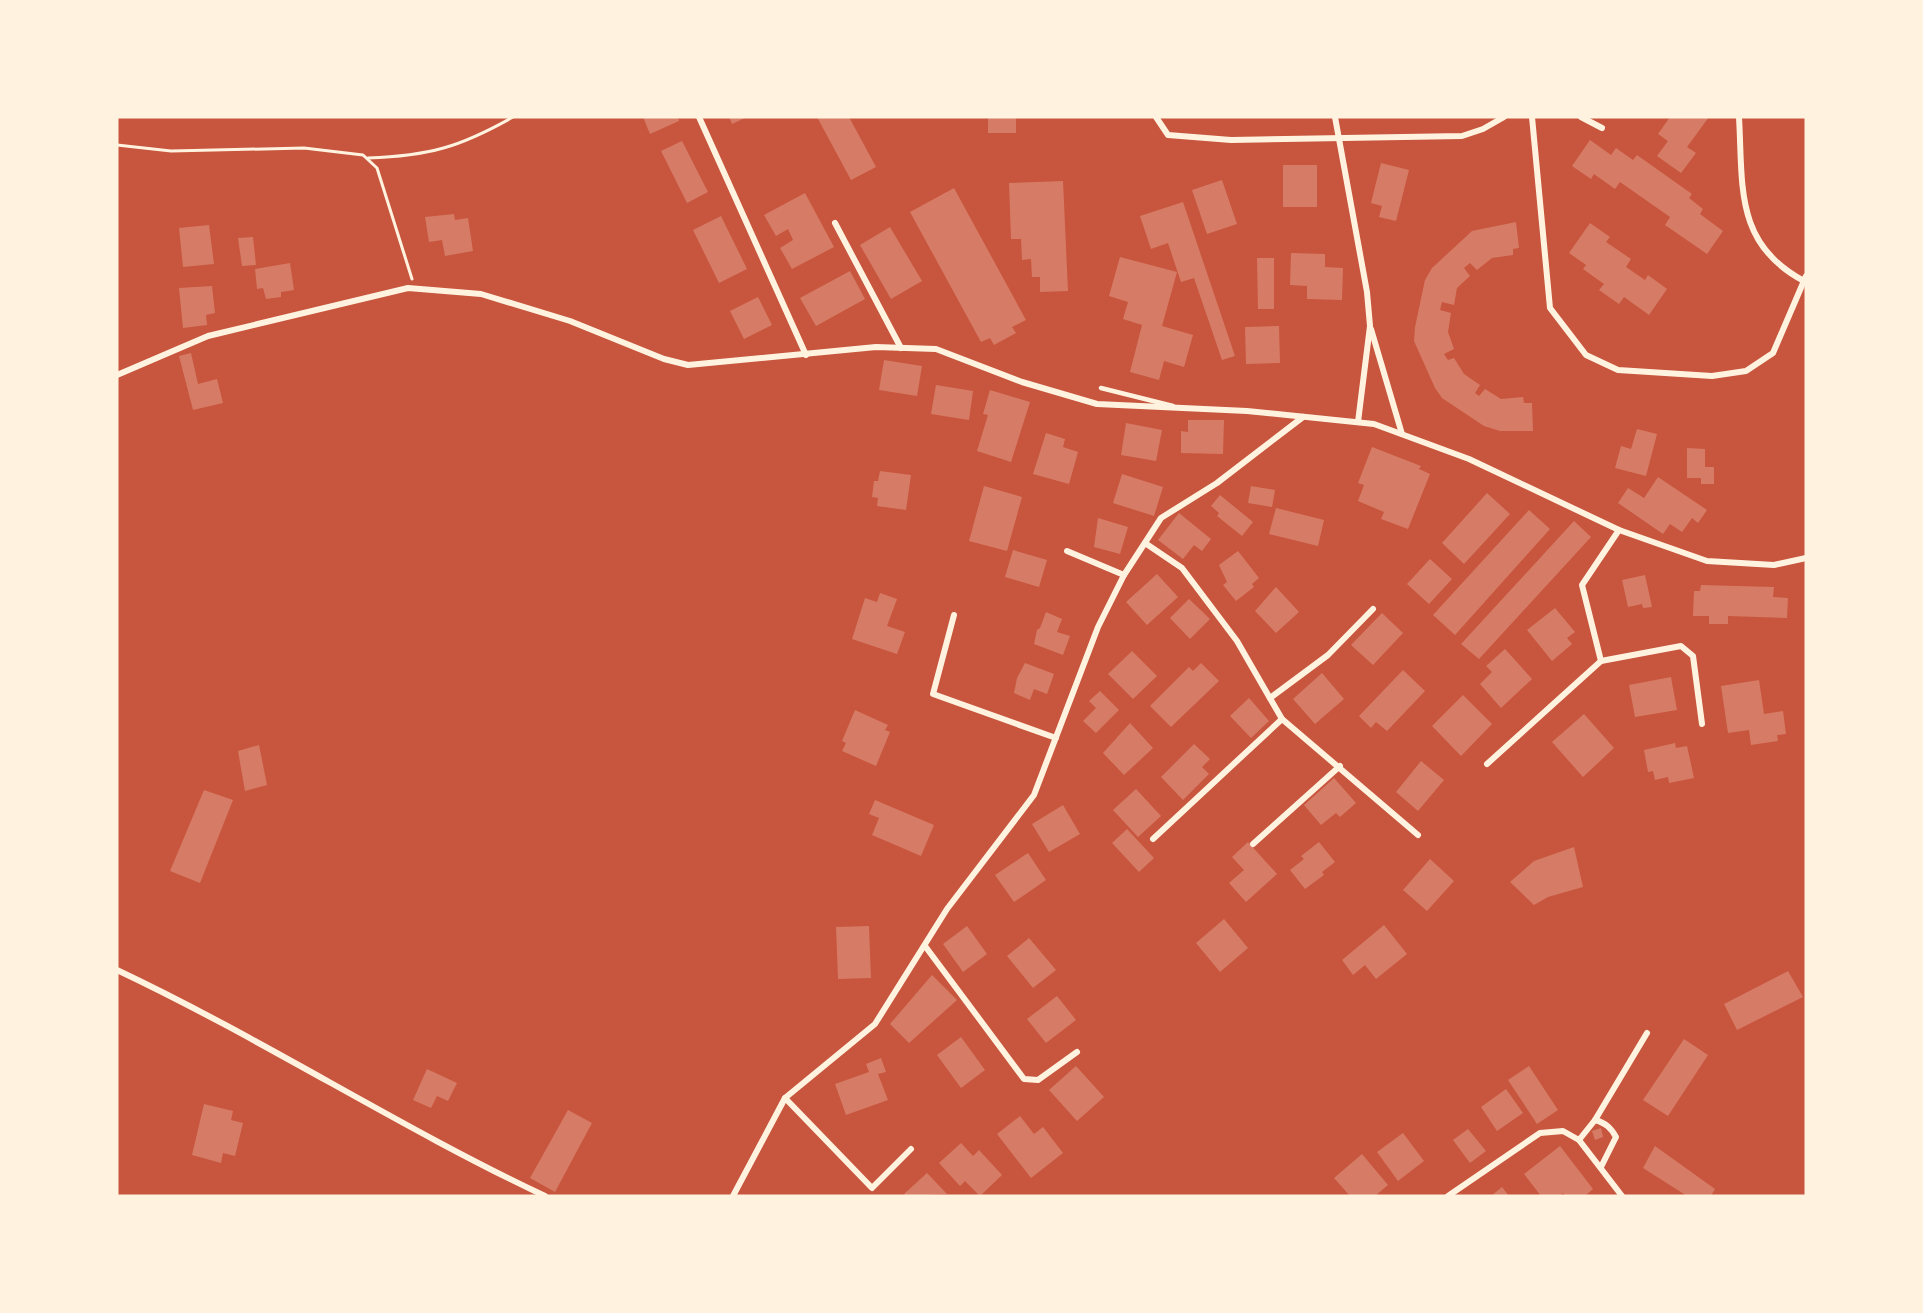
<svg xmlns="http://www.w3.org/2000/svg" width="1923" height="1313" font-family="Manrope,sans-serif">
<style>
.building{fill:#d67c66}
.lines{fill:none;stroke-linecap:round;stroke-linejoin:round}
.path{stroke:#fff3e0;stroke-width:3}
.service{stroke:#fff3e0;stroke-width:4.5}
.minor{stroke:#fff3e0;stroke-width:6}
</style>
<rect width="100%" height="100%" fill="#c8553d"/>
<g class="building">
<path d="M643 117H678L679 121 650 134Z"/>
<path d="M729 117H747L732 124Z"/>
<path d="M817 117H849L876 167 851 180Z"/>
<rect x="988" y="117" width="28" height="16"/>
<path d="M1670 117H1709L1687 147 1696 153 1681 173 1657 156 1668 141 1658 134Z"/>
<path d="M1590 140 1611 155 1616 148 1633 160 1637 155 1692 194 1689 198 1703 209 1700 214 1723 231 1707 254 1665 225 1670 217 1620 182 1615 189 1594 174 1591 179 1572 166Z"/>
<path d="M682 141 708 192 687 203 661 151Z"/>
<path d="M1381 163 1409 170 1396 221 1379 217 1382 206 1371 203Z"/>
<rect x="1283" y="165" width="34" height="42"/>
<path d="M1222 180 1237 224 1207 234 1192 190Z"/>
<path d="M1063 181 1068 291 1040 292V277H1032L1031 259 1022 260 1021 239H1011L1009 183Z"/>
<path d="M954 188 1026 320 1012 327 1016 333 994 345 990 338 981 342 910 212Z"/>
<path d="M805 193 834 247 792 269 780 248 793 240 788 229 776 236 764 215Z"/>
<path d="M1183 202 1235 356 1222 360 1194 278 1181 282 1168 243 1151 249 1140 216Z"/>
<path d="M454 214 455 220 468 218 473 251 445 256 442 240 429 242 425 217Z"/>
<path d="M721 216 747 269 719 283 693 230Z"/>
<path d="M1516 222 1519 248 1513 249V255L1492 258 1477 270 1470 263 1464 268 1470 276 1457 288 1454 305 1442 302 1440 310 1451 313 1448 332 1454 349 1444 354 1448 360 1454 358 1464 374 1480 385 1475 393 1479 396 1485 389 1501 399 1523 397 1524 403H1532L1533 431H1500L1484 426 1442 398 1435 388 1414 341 1415 327 1425 280 1432 268 1472 231Z"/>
<path d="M1590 223 1610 237 1606 242 1631 259 1626 267 1645 280 1648 275 1667 289 1649 315 1624 297 1619 304 1599 290 1604 284 1583 269 1586 265 1569 253Z"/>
<path d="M209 225 214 264 183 267 179 228Z"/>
<path d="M890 227 922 281 891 299 860 245Z"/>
<path d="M253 237 256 265 242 266 238 238Z"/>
<path d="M1291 253 1325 254V267L1343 268 1342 300 1307 299V286L1290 285Z"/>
<path d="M1120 257 1177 272 1162 326 1193 335 1184 367 1164 361 1159 380 1130 372 1142 325 1123 319 1128 302 1109 296Z"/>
<path d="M1257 258H1274V309H1258Z"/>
<path d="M290 263 294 290 281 292V297L266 299 263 288 257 289 255 269Z"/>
<path d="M850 271 865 299 816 326 800 298Z"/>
<path d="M212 286 215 313 206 315 207 325 183 328 179 288Z"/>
<path d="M758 297 772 325 744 339 730 311Z"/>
<path d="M1279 326 1280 363 1246 364 1245 327Z"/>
<path d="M191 353 198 384 217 379 223 403 193 410 179 356Z"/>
<path d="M884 360 922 366 917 396 879 390Z"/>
<path d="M936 385 973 391 969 420 931 414Z"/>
<path d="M990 390 1030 402 1011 462 977 451 988 415 983 414Z"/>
<path d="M1188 420H1224L1223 454 1181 453V431L1188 432Z"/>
<path d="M1126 423 1162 430 1156 461 1121 455Z"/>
<path d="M1637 429 1657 434 1646 476 1615 468 1621 446 1631 449Z"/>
<path d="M1046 433 1065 439 1063 447 1078 452 1069 484 1033 474Z"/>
<path d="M1372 447 1421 466 1419 469 1430 474 1408 529 1381 519 1384 512 1358 501 1364 485 1358 483Z"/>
<path d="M1687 448 1705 449V467H1714V484H1701V478H1687Z"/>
<path d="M880 471 911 475 906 510 877 506 878 498 872 497 874 481H878Z"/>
<path d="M1122 474 1163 487 1154 516 1113 503Z"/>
<path d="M1658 477 1707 510 1698 523 1692 518 1682 532 1670 524 1663 534 1618 503 1628 488 1644 498Z"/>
<path d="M984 486 1022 497 1007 551 969 541Z"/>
<path d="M1251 486 1275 490 1272 507 1248 503Z"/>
<path d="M1487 493 1510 514 1464 564 1442 543Z"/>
<path d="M1220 495 1253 522 1242 536 1217 516 1219 513 1211 506Z"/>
<path d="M1276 508 1324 520 1318 546 1269 534Z"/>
<path d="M1529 510 1550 529 1455 635 1433 615Z"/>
<path d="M1179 513 1211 539 1202 551 1194 545 1183 559 1158 540Z"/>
<path d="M1098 518 1128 527 1120 554 1094 547Z"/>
<path d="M1574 521 1591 537 1479 659 1461 644Z"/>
<path d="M1013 550 1047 560 1039 587 1005 577Z"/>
<path d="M1238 551 1259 578 1252 584 1254 587 1236 601 1223 585 1227 582 1219 565Z"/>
<path d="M1430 559 1452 579 1429 604 1407 584Z"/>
<path d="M1157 574 1178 597 1147 625 1126 602Z"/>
<path d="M1645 575 1652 607 1643 608 1642 604 1628 607 1622 580Z"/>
<path d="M1701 585 1774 587 1773 597 1788 598 1787 618 1728 616V624H1709V616H1693L1694 591H1700Z"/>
<path d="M1276 587 1299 612 1276 633 1255 611Z"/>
<path d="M880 593 897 599 887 626 905 632 897 654 852 639 865 598 877 602Z"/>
<path d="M1189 599 1210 619 1190 639 1170 618Z"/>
<path d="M1555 608 1575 632 1567 638 1572 644 1552 661 1527 630Z"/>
<path d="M1046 612 1062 619 1057 632 1070 636 1063 655 1034 644 1037 630 1040 628Z"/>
<path d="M1382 613 1403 633 1373 665 1351 645Z"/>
<path d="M1505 649 1532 679 1501 708 1480 684 1492 672 1486 666Z"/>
<path d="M1132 651 1157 676 1133 699 1108 674Z"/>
<path d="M1025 663 1054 674 1047 694 1034 689 1030 700 1014 693 1017 678Z"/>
<path d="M1201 663 1219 681 1171 727 1150 706 1189 667 1193 671Z"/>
<path d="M1403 670 1425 691 1387 731 1376 722 1371 728 1359 716Z"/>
<path d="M1322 673 1344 699 1315 724 1293 699Z"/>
<path d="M1671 677 1677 710 1635 717 1629 685Z"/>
<path d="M1759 680 1764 714 1783 711 1786 734 1777 735 1778 741 1751 745 1749 730 1728 733 1721 686Z"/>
<path d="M1100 691 1119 710 1096 733 1083 721 1096 708 1089 701Z"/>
<path d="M1463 695 1492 724 1461 756 1432 726Z"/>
<path d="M1249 698 1269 721 1251 738 1230 716Z"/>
<path d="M855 710 888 725 885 730 890 732 876 766 842 751 846 743 842 741Z"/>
<path d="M1584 714 1614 748 1583 777 1552 742Z"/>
<path d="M1130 723 1153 748 1124 775 1103 753Z"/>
<path d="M1675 743 1676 748 1687 746 1694 778 1669 783 1668 777 1655 780 1653 771 1648 772 1644 750Z"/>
<path d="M1194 744 1210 759 1202 767 1209 774 1183 800 1161 777Z"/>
<path d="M259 745 267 785 245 791 238 751Z"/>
<path d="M1421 761 1444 780 1418 811 1396 792Z"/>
<path d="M1334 778 1356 803 1340 817 1336 813 1321 825 1304 805Z"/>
<path d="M1136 789 1161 816 1138 837 1113 810Z"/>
<path d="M204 790 233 800 200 883 170 871Z"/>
<path d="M875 800 934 825 921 856 872 835 879 818 869 814Z"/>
<path d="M1063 805 1080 834 1049 852 1032 824Z"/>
<path d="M1127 829 1154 858 1139 872 1112 843Z"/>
<path d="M1248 842 1277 874 1246 902 1229 883 1244 870 1232 857Z"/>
<path d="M1319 842 1335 862 1322 872 1324 875 1305 889 1290 870 1304 859 1301 856Z"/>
<path d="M1574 847 1583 887 1548 897 1534 905 1510 882 1534 861Z"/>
<path d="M1028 853 1046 880 1014 902 995 875Z"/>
<path d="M1430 859 1454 881 1427 911 1403 890Z"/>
<path d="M1224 919 1248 948 1220 972 1196 943Z"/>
<path d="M1384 925 1407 954 1376 979 1365 965 1353 975 1342 960Z"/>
<path d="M869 926 871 978 838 979 836 927Z"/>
<path d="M967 926 987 954 963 972 943 944Z"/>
<path d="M1029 938 1056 970 1033 988 1007 956Z"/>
<path d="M1788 971 1803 997 1737 1030 1724 1004Z"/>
<path d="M932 975 957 1000 909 1043 890 1024Z"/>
<path d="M1057 996 1076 1020 1046 1043 1027 1019Z"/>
<path d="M961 1037 985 1070 961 1088 937 1055Z"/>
<path d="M1684 1039 1708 1055 1668 1116 1643 1100Z"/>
<path d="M881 1058 886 1072 878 1074 888 1100 846 1115 835 1084 869 1072 866 1064Z"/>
<path d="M1076 1066 1104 1097 1077 1121 1049 1090Z"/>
<path d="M1529 1066 1558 1110 1537 1124 1508 1080Z"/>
<path d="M427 1069 457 1083 448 1101 437 1096 431 1108 413 1100Z"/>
<path d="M1506 1089 1523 1113 1497 1131 1481 1107Z"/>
<path d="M204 1104 233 1111 231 1120 243 1123 235 1156 223 1153 221 1163 192 1155Z"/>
<path d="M568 1110 592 1123 555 1192 530 1178Z"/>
<path d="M1020 1116 1034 1134 1043 1127 1063 1153 1031 1178 997 1134Z"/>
<path d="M1601 1128 1603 1137 1595 1140 1592 1131Z"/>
<path d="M1468 1129 1486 1151 1470 1163 1453 1140Z"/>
<path d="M1403 1133 1424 1161 1398 1181 1377 1152Z"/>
<path d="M961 1143 973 1156 979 1150 1002 1175 980 1196 965 1181 960 1186 939 1163Z"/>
<path d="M1560 1146 1593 1189 1585 1196H1565L1563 1193 1559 1196H1541L1524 1174Z"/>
<path d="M1655 1146 1715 1189 1711 1196H1687L1643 1168Z"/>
<path d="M1362 1154 1388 1185 1375 1196H1350L1334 1178Z"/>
<path d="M927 1173 947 1194 906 1196 904 1194Z"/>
<path d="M1502 1187 1509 1196H1491Z"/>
</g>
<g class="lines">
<g class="path">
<path d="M117 145 171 151 304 148 363 155 377 168 412 279"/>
<path d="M368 158C429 156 460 147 513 117"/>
</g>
<path class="service" d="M1101 388 1173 406"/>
<g class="minor">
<path d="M699 117 806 355"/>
<path d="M1156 117 1168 135 1231 140 1462 136 1483 129 1504 117"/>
<path d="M1335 117 1367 292 1370 326 1358 422"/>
<path d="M1532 117 1550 308 1586 355 1618 370 1712 376 1746 371 1773 353 1806 276"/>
<path d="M1581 117 1602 128"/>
<path d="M1739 117C1743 185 1734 244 1804 281"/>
<path d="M835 223 901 348"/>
<path d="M1371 329 1402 434"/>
<path d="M117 375 208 336 408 288 481 294 570 321 664 359 688 365 876 347 936 349 1022 382 1097 404 1247 411 1374 424 1469 459 1619 530 1707 561 1774 565 1806 558"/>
<path d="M1145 543 1182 568 1237 641 1282 719 1418 835"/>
<path d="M1067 551 1124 575"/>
<path d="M954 615 933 694 1056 738"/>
<path d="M1601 661 1582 585 1619 530"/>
<path d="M1270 698 1328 655 1373 609"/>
<path d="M1487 764 1601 661 1681 646 1693 656 1702 724"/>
<path d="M1153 839 1282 719"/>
<path d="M1253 844 1340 766"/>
<path d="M925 946 1024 1079 1038 1080 1077 1052"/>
<path d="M117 970C263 1039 399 1127 545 1196"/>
<path d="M785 1098 872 1188 911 1149"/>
<path d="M1595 1120 1647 1033"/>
<path d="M1579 1140 1595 1120C1606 1123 1611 1128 1616 1137L1601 1167"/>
<path d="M733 1196 785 1098 875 1024 947 909 1034 795 1098 627 1124 575 1161 518 1217 483 1303 417"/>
<path d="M1448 1196 1540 1133 1563 1131 1579 1140 1622 1196"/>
</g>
</g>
<rect width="1923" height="1313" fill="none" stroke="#fff3e0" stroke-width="237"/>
</svg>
